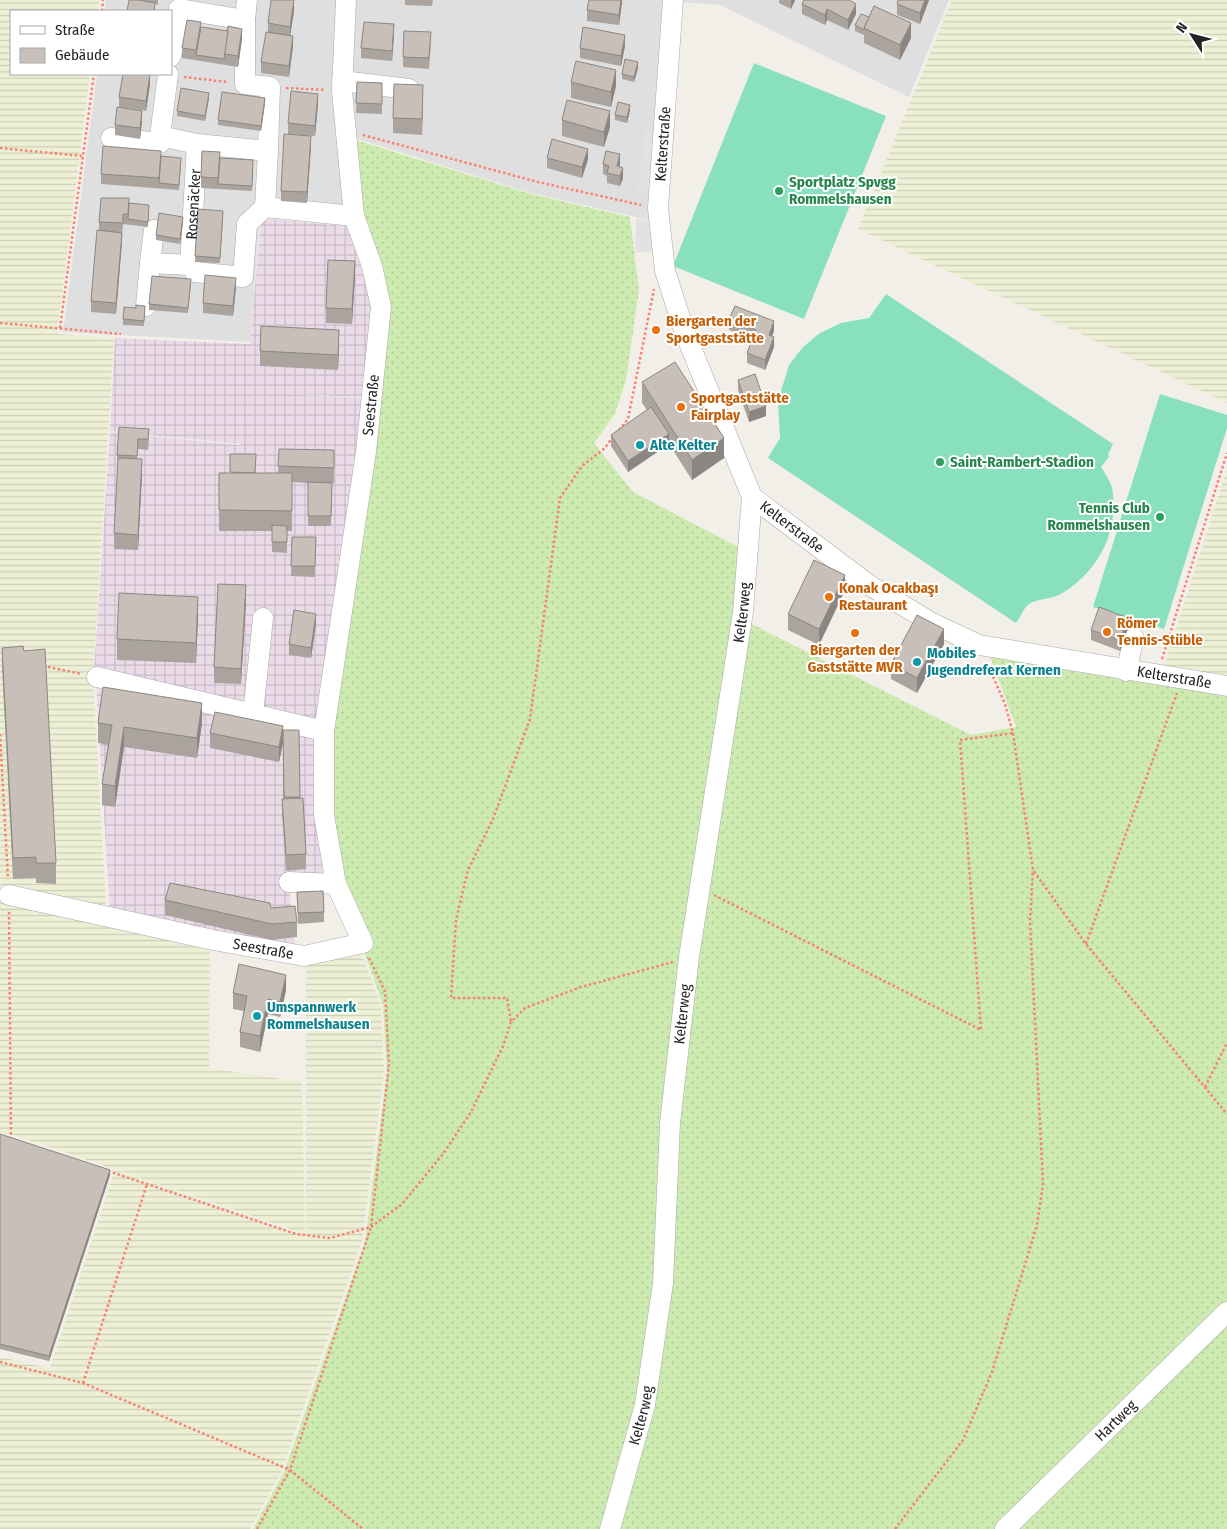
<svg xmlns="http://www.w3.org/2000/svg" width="1227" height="1529" font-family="'Fira Sans Condensed',sans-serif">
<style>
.residential{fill:#e0dfdf}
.industrial{fill:url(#industrial-grid)}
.farmland{fill:url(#farmland-rules)}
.garden{fill:url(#garden-dots)}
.pitch{fill:#88e0be}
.parking{fill:#e2e2e2}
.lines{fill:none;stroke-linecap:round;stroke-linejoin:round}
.minor-casing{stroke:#a9a9a9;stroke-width:21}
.path{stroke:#fa8072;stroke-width:2.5;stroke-dasharray:2.5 2.5;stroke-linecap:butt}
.minor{stroke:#fff;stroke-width:20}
.wall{fill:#aba49e}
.shaded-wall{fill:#8b8681}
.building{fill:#c7bfb8;stroke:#8b8681}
.leisure-dot{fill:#2e9e5b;stroke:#fff;stroke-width:2}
.food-dot{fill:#e8710a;stroke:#fff;stroke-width:2}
.culture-dot{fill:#0f9aa8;stroke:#fff;stroke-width:2}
.labels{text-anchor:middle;stroke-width:4;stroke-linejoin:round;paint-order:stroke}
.street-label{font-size:15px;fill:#222;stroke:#fff}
.leisure-label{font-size:15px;font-weight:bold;fill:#27864d;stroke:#fff;text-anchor:start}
.food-label{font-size:15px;font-weight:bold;fill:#c56008;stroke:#fff;text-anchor:start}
.culture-label{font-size:15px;font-weight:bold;fill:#0d838f;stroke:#fff;text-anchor:start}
</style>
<defs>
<pattern id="industrial-grid" width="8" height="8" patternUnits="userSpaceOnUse" patternTransform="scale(1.25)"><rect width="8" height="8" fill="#ebdbe8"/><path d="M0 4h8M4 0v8" fill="none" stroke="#c9bcc7"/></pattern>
<pattern id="farmland-rules" width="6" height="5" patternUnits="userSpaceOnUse" patternTransform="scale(1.25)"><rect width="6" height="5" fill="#eef0d5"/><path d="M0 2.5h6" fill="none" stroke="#ccceb7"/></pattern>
<pattern id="garden-dots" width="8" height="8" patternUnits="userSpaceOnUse" patternTransform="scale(1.25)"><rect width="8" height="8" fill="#cdebb0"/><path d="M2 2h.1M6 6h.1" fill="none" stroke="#b0c997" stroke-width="1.8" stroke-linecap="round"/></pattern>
</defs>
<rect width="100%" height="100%" fill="#f2efe9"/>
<path class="residential" d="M106 0H949L909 97 720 5 682 2 666 224 531 193 348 136V224L260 217 250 342 63 332 97 74H171V11H105Z"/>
<g class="industrial">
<path d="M261 218 353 227 376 306 367 397 279 394 366 398 319 723 94 672 110 432 240 445 246 392 240 444 110 431 115 338 250 344Z"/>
<path d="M96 684 318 736 326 874 289 882 295 948 110 913Z"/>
</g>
<g class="farmland">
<path d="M0 0H99L98 11H11V74H90L57 334 114 338 93 680 107 921 210 944 209 1068 302 1082 305 1234 14 1135 0 1133Z"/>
<path d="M952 0H1227V403L858 229Z"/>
<path d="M1227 469V679L1164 667Z"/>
<path d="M360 949 381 1005 384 1072 362 1241 281 1472 250 1529H0V1357L50 1368 115 1170 297 1233 306 1234V959Z"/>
</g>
<g class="garden">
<path d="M349 138 531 194 630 217 639 290 626 380 615 414 594 443 633 492 742 549 736 616 971 735 1016 727 990 656 1124 680 1227 693V1309L1002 1529H253L284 1472 365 1242 387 1072 383 1005 364 951 372 947 345 881 331 810V728L386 307 360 216Z"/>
<path d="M1227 1321V1529H1019Z"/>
</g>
<g class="pitch">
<path d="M754 63 886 116 804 319 673 266Z"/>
<path d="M886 294 1113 444 1108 454 1109 457 1101 467C1105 473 1110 481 1112 488 1120 532 1097 574 1059 595 1050 599 1037 599 1029 604 1024 607 1020 618 1016 623L768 458 780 438 778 401 789 365 803 347 820 333 841 323 869 318Z"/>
<path d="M1160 394 1227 415V428L1164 629 1093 607Z"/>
</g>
<g class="parking">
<path d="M664 129 660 190 637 195 645 131Z"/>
<path d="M636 218 660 224 663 250 635 253Z"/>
</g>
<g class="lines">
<defs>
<g id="minor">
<path id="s1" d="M673 0 658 208 665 271 685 333 752 497 869 585 932 623 979 645 1227 686"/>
<path d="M245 20V84L270 87 268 151"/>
<path d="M171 56 179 9 245 20 247 0"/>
<path d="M168 74 160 136 197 144 268 151 265 207 354 216"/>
<path d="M342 81 409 89"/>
<path d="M111 138 160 143V136"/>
<path d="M150 263 154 230"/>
<path id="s2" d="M190 265 197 144"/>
<path d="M146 306 150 263 190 265 195 272 243 277 247 224 265 207"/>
<path d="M1126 671 1134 638"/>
<path d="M97 677 324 731"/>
<path d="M253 714 263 618"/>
<path d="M289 882 336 884"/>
<path id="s3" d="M9 895 213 940 304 956 363 943 336 884 324 815V731L366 452 381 307 372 266 354 216 342 91 346 0"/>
<path id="s4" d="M610 1529 645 1405 663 1283 670 1123 689 957 743 612 752 497"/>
<path id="s5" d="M1005 1529 1227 1312"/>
</g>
</defs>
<use href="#minor" class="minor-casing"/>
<g class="path">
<path d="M102 11 103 0"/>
<path d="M184 77 228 82"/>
<path d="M286 88 326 90"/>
<path d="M363 135 538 182 641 205"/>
<path d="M0 148 82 156"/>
<path d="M0 323 121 334"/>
<path d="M60 328 94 74"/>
<path d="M619 430 628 419 654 289"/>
<path d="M1162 659 1227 453"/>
<path d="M987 663 1005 704 1013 733 1033 870 1086 944 1227 1114"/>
<path d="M43 666 82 674"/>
<path d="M0 734 8 879"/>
<path d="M714 895 981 1030 960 740 1013 733"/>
<path d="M9 912 11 1138"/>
<path d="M1086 944 1177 693"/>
<path d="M511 1021 507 998H451L456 920 468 870 493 819 530 719 560 498 582 466 605 448 612 438"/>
<path d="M1205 1087 1227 1043"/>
<path d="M108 1171 296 1234 330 1238 371 1227 402 1204 443 1154 471 1112 503 1046 511 1022 525 1008 581 987 673 962"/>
<path d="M0 1362 83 1383 290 1470 363 1529"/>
<path d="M83 1383 147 1184"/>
<path d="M257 1529 290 1470 371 1227 389 1064 385 991 369 958"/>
<path d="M895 1529 963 1440 992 1372 1037 1225 1043 1184 1030 921 1033 870"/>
</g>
<use href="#minor" class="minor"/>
</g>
<g class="wall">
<path d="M129 0H158V5L155 4V11Z"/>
<path d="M405 0H433L432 6 405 5Z"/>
<path d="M622 0 619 25 587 21V10Z"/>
<path d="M779 0H795L791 9 779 3Z"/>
<path d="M929 0 920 24 897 15V4Z"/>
<path d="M802 4 856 14 848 30 827 20 825 25 802 14Z"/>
<path d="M294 11 290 35 293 46 289 77 261 73V62L268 32V23Z"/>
<path d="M869 17 911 38 900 60 864 43V35L855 31V25Z"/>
<path d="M201 28 242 39 238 67 182 58V48Z"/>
<path d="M394 35 392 61 361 58V48Z"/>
<path d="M431 43 429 69 403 67V57Z"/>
<path d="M625 46 621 66 580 58V48Z"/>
<path d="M638 68 634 82 622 79V74Z"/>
<path d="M357 82 382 83V114L356 113Z"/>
<path d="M571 82 616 86 611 107 571 98Z"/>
<path d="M150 84 146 111 119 107V97Z"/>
<path d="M209 98 205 121 177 116V111Z"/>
<path d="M423 101 422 135 393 133V118Z"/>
<path d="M265 103 261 131 218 125V120Z"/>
<path d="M318 104 315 136 288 134V123Z"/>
<path d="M630 110 627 123 615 120V115Z"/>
<path d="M562 120 610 127 604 147 562 136Z"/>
<path d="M142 121 140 139 115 135V125Z"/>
<path d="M311 146 307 203 281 201V191Z"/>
<path d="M161 156 181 163 179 190 101 184V174Z"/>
<path d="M220 158 253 160 252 191 201 188V177Z"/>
<path d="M547 158 588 159 582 178 547 168Z"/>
<path d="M603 164H620L619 167 623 178 620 186 607 183V176L603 174Z"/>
<path d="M129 203 149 210 148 227 123 224 116 314 91 312V301L99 231V222Z"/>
<path d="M223 216 220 263 195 262V256Z"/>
<path d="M183 222 180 244 156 240V235Z"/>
<path d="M355 276 352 324 326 323V308Z"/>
<path d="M191 284 188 313 149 310V304Z"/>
<path d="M236 288 233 316 203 313V303Z"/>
<path d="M145 311 144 326 123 325V319Z"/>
<path d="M729 319 774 331 772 336 774 347 765 370 747 363V353L752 339 729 330Z"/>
<path d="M339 346 338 370 260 366V351Z"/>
<path d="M738 380 766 416 749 422 738 390Z"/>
<path d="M642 382 724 458 692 480 669 444 628 472 611 446V435L647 410 642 403Z"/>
<path d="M119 427 149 439 148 450 138 449 137 459 142 474 138 550 114 549V533L118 465 117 455Z"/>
<path d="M279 449 334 465V483H332L331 526H308V483L292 482V531H287V553L272 552V531H219V473H278Z"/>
<path d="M292 537H316L315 577 291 576Z"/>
<path d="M845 590 819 645 788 630V614Z"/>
<path d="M246 601 241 684 214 683V667Z"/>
<path d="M198 617 196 663 117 660V639Z"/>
<path d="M316 624 311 658 289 655V644Z"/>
<path d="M1128 628 1120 651 1091 640V630Z"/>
<path d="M944 644 917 693 891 679V664Z"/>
<path d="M2 648 56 863V884L36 883V878L13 879 2 668Z"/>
<path d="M98 723H202L197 758 124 747 115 807 102 805V784L108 745 98 743Z"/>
<path d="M299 730 300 798 306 854V869L286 871 282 814V799H283V743L279 762 210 748V733Z"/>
<path d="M297 892 324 912V922L298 924Z"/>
<path d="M165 900 271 908 297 922V937L272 940 165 915Z"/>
<path d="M286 990 280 1017 268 1014 260 1052 240 1047V1032L244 1011 233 1009V993Z"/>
<path d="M0 1134 110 1175 49 1361 0 1349Z"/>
</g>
<g class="shaded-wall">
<path d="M294 0V11L290 37V27Z"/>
<path d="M621 0H622V3L619 25V15Z"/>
<path d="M791 0H795L791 9Z"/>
<path d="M925 0H929L920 24V13Z"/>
<path d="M856 4V14L848 30V20Z"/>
<path d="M827 9V20L825 25V15Z"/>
<path d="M911 23V38L900 60V45Z"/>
<path d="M394 24V35L392 61V51Z"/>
<path d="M242 29V39L238 67V56Z"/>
<path d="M625 35V46L621 66V56Z"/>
<path d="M293 36V46L289 77V66Z"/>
<path d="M638 62V68L634 82V77Z"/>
<path d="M616 70V86L611 107V92Z"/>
<path d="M150 74V84L146 111V101Z"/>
<path d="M423 85V101L422 135V119Z"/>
<path d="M209 93V98L205 121V116Z"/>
<path d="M318 94V104L315 136V126Z"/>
<path d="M265 98V103L261 131V126Z"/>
<path d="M630 105V110L627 123V117Z"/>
<path d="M142 111V121L140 139V128Z"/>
<path d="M610 111V127L604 147V132Z"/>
<path d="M311 136V146L307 203V192Z"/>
<path d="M588 149V159L582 178V167Z"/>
<path d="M620 154V164L617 176V166Z"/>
<path d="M623 168V178L620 186V176Z"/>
<path d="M183 217V222L180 244V239Z"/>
<path d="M122 233V243L116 314V303Z"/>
<path d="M355 261V276L352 324V309Z"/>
<path d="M236 278V288L233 316V306Z"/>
<path d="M774 321V331L769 345V335Z"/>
<path d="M339 330V346L338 370V355Z"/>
<path d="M774 337V347L765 370V360Z"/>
<path d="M766 406V416L749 422V412Z"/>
<path d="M669 434V444L628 472V461Z"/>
<path d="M724 438V458L692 480V460Z"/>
<path d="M142 459V474L138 550V535Z"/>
<path d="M845 575V590L819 645V629Z"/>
<path d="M246 585V601L241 684V669Z"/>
<path d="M198 597V617L196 663V643Z"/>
<path d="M316 614V624L311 658V648Z"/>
<path d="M1128 618V628L1120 651V640Z"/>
<path d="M944 629V644L917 693V678Z"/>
<path d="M202 703V723L197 758V738Z"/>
<path d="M283 726V742L279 762V747Z"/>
<path d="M124 727V747L115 807V786Z"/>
<path d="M286 975V990L280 1017V1002Z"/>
<path d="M268 999V1014L260 1052V1036Z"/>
<path d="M110 1170V1175L49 1361V1356Z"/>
</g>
<g class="building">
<path d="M129 0H138L155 3 154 11H127Z"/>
<path d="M271 0H294L290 27 268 23Z"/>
<path d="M589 0H621L619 15 587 10Z"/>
<path d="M804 0H849L856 4 848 20 827 9 825 15 802 4Z"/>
<path d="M898 0H925L920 13 897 4Z"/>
<path d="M874 6 911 23 900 45 864 28Z"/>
<path d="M861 14 869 17 864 28V30L855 25Z"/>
<path d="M187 20 201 22 196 50 182 48Z"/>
<path d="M364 22 394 24 392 51 361 48Z"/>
<path d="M228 26 242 29 238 56 224 54Z"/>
<path d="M201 27 228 31 224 59 196 55Z"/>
<path d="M583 27 625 35 621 56 580 48Z"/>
<path d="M404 31 431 32 429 58 403 57Z"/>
<path d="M266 32 293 36 289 66 261 62Z"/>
<path d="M625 59 638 62 634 77 622 74Z"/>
<path d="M576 61 616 70 611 92 571 82Z"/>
<path d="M123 74H150L146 101 119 97Z"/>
<path d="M357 82 382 83V104L356 103Z"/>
<path d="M394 84 423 85 422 119 393 118Z"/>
<path d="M181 88 209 93 205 116 177 111Z"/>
<path d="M291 91 318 94 315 126 288 123Z"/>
<path d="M222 92 265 98 261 126 218 120Z"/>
<path d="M567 100 610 111 604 132 562 120Z"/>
<path d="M618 102 630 105 627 117 615 115Z"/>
<path d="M117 107 142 111 140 128 115 125Z"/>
<path d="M284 134 311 136 307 192 281 191Z"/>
<path d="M552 139 588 149 582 167 547 158Z"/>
<path d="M103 146 161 151 159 178 101 174Z"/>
<path d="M202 151 220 152 218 178 201 177Z"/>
<path d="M606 151 620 154 617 166 623 168 620 176 607 173 609 166 603 164Z"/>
<path d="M161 156 181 158 179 185 159 183Z"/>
<path d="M220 158 253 160 252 186 218 184Z"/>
<path d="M101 198H129L128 214H123V223L99 222Z"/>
<path d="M129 203 149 205 148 222 128 219Z"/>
<path d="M198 209 223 211 220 258 195 256Z"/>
<path d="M159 213 183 217 180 239 156 235Z"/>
<path d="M97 230 122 233 116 303 91 301Z"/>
<path d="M328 260 355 261 352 309 326 308Z"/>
<path d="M205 275 236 278 233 306 203 303Z"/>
<path d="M152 276 191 279 188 308 149 304Z"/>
<path d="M136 305 145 306 144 321 123 319 124 307 136 308Z"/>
<path d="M735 306 774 321 769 335 774 337 765 360 747 353 756 330 729 319Z"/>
<path d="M261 326 339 330 338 355 260 351Z"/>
<path d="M675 362 724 438 692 460 642 382Z"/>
<path d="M755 374 766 406 749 412 738 380Z"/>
<path d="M651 407 669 434 628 461 611 435Z"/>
<path d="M119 427 149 429 148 439H138L137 456 117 455Z"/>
<path d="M279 449 334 450V468L278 466Z"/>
<path d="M230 454H256L255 473 230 472Z"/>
<path d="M118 458 142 459 138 535 114 533Z"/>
<path d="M219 473H292V511L219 510Z"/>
<path d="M308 482 332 483 331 516H308Z"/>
<path d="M272 525 287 526V542H272Z"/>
<path d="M292 537H316L315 566H291Z"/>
<path d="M814 560 845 575 819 629 788 614Z"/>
<path d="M218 584 246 585 241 669 214 667Z"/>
<path d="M119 593 198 597 196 643 117 639Z"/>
<path d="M1099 607 1128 618 1120 640 1091 630Z"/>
<path d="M294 610 316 614 311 648 289 644Z"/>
<path d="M917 615 944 629 917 678 891 664Z"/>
<path d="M23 646 24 651 45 649 56 863H36V857L13 858 2 648Z"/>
<path d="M103 687 202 703 197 738 124 727 115 786 102 784 112 725 98 723Z"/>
<path d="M215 712 283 726 279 747 210 733Z"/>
<path d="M283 730H299L300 797H284Z"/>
<path d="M303 798 306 854 286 855 282 799Z"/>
<path d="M170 883 270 903 271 908 295 906 297 922 272 924 165 900Z"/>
<path d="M323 891 324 912 298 913 297 892Z"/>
<path d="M239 964 286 975 280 1002 268 999 260 1036 240 1032 247 996 233 993Z"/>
<path d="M0 1134 110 1170 49 1356 0 1344Z"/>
</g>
<g class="leisure-dot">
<circle cx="779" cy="191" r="5"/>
<circle cx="940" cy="462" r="5"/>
<circle cx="1160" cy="517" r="5"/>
</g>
<g class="food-dot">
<circle cx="656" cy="330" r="5"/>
<circle cx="681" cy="407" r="5"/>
<circle cx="829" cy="597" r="5"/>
<circle cx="1107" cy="632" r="5"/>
<circle cx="855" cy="633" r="5"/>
</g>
<g class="culture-dot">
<circle cx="640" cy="445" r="5"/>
<circle cx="917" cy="662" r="5"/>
<circle cx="257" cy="1016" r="5"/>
</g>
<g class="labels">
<g class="street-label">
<text transform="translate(663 144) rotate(-86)" y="5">Kelterstraße</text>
<text dy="5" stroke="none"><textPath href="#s2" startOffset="61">Rosenäcker</textPath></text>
<text dy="5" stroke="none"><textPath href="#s3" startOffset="910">Seestraße</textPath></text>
<text dy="5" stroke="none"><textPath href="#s1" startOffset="564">Kelterstraße</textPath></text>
<text dy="5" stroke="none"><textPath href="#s4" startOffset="928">Kelterweg</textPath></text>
<text dy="5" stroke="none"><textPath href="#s1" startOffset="984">Kelterstraße</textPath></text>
<text dy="5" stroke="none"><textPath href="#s3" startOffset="260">Seestraße</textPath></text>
<text dy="5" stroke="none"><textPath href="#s4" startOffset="522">Kelterweg</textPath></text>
<text dy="5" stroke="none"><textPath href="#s4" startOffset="118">Kelterweg</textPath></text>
<text dy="5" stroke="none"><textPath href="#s5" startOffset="155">Hartweg</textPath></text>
</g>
<g class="leisure-label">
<text x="789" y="187">Sportplatz Spvgg<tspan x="789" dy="17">Rommelshausen</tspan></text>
<text x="950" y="467">Saint-Rambert-Stadion</text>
<text x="1150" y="513" text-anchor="end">Tennis Club<tspan x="1150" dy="17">Rommelshausen</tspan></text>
</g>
<g class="food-label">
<text x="666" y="326">Biergarten der<tspan x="666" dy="17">Sportgaststätte</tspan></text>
<text x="691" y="403">Sportgaststätte<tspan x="691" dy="17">Fairplay</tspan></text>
<text x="839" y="593">Konak Ocakbaşı<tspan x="839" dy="17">Restaurant</tspan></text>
<text x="1117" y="628">Römer<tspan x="1117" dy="17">Tennis-Stüble</tspan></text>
<text x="855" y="655" text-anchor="middle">Biergarten der<tspan x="855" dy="17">Gaststätte MVR</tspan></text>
</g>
<g class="culture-label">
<text x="650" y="450">Alte Kelter</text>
<text x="927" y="658">Mobiles<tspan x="927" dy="17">Jugendreferat Kernen</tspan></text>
<text x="267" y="1012">Umspannwerk<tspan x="267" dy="17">Rommelshausen</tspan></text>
</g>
</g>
<rect x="10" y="10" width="162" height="65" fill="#ffffff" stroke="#a7a7a7"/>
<rect x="20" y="26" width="25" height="8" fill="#ffffff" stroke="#a7a7a7"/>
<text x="55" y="35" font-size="15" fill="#222222">Straße</text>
<rect x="20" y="48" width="25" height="15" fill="#c7bfb8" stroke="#a7a7a7"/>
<text x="55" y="60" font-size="15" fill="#222222">Gebäude</text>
<g transform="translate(1192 35) rotate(306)" stroke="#ffffff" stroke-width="4" paint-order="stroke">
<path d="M0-4L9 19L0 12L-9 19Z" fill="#222222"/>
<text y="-8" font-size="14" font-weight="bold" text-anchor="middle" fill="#222222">N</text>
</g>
</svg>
